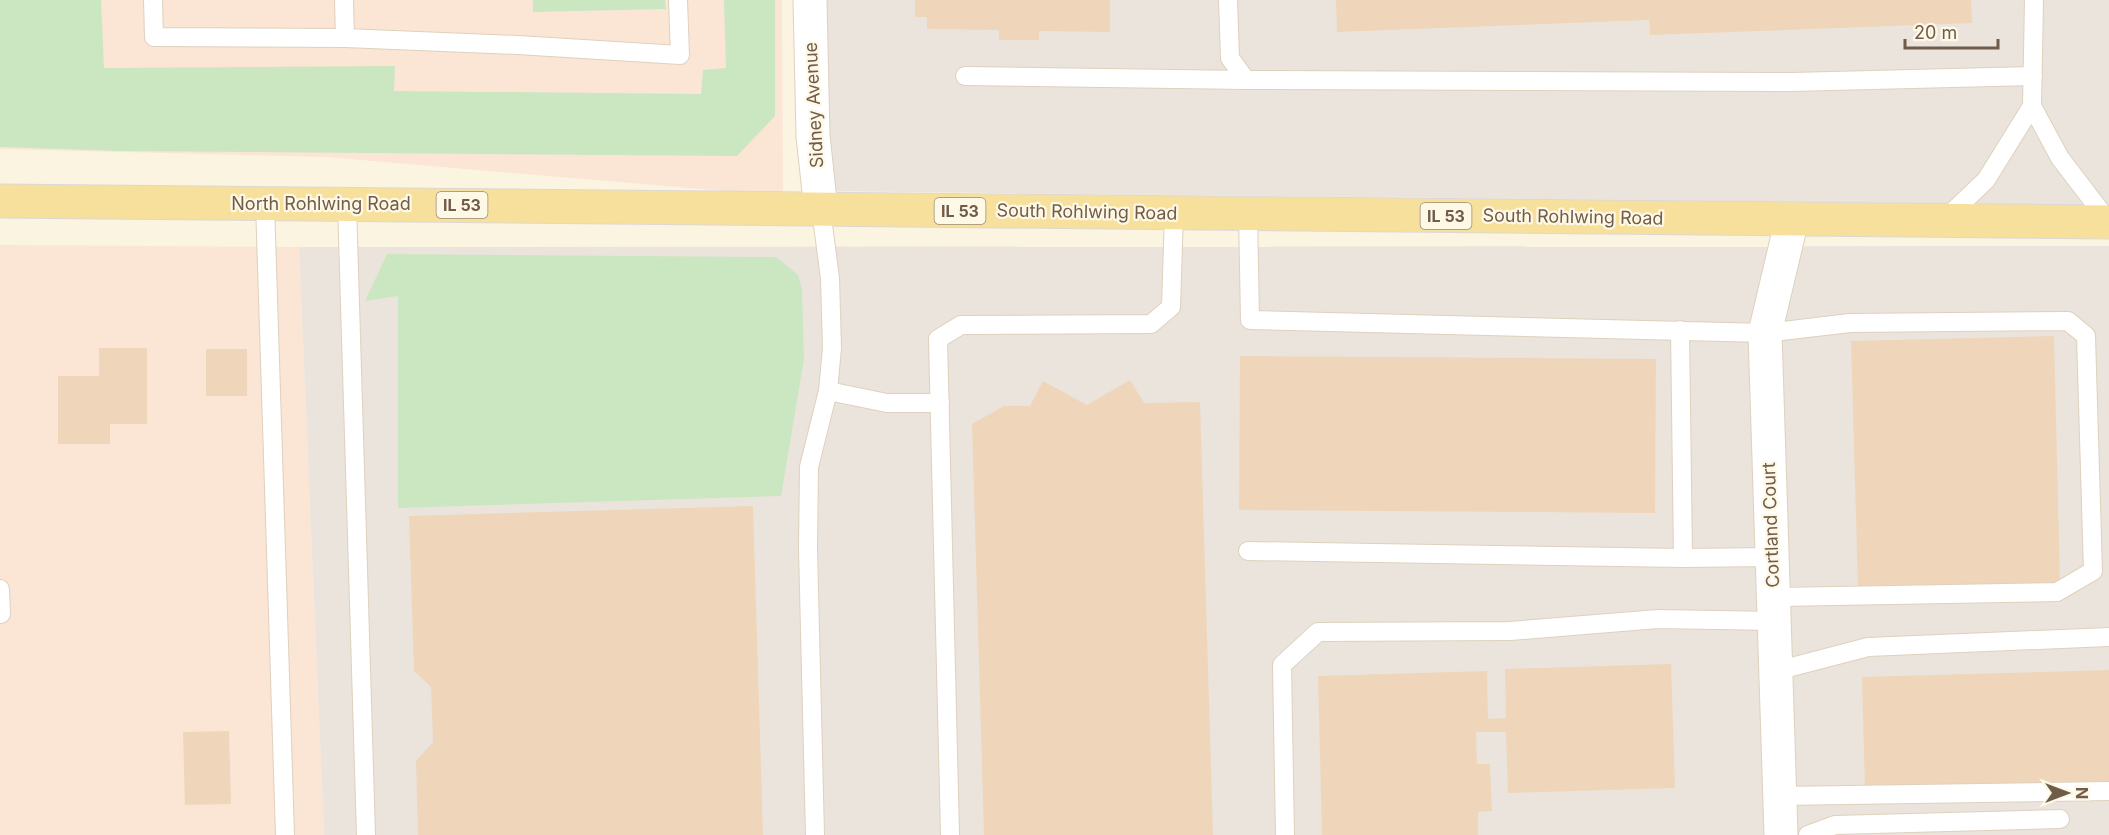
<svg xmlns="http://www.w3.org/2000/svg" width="2109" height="835" font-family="Inter,sans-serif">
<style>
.commercial{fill:#fbe5d5}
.industrial{fill:#eae4dc}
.green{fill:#cbe7c1}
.building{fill:#efd6ba}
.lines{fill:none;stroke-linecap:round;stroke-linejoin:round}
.service-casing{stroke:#ded1bd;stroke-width:20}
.minor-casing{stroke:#ded1bd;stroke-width:35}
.primary-casing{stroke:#ddd8d3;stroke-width:35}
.service{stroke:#fff;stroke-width:18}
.minor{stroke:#fff;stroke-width:33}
.primary{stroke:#f7e09b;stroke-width:33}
.labels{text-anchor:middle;stroke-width:4.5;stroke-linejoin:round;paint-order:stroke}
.shield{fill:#fef8e7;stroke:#9b8b78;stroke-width:1.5}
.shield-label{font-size:16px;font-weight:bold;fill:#715c49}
.street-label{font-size:18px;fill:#715c49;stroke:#fef8e7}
</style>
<rect width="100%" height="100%" fill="#fbf4e1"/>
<g class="commercial">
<path d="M0 0H782L783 196 326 157 0 149Z"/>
<path d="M0 245 299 247 324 835H0Z"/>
</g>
<g class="industrial">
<path d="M818 0H2109V205L819 191Z"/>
<path d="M2109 246V835H324L299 247Z"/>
</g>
<g class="green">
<path d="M0 0H101L104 68 395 66 394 91 701 94 703 70 726 68 724 0H775V116L737 156 120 151 0 147Z"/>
<path d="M533 0H665L666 9 533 12Z"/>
<path d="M387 254 776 257 798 275 802 289 804 359 781 496 398 508V296L365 301Z"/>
</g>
<g class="building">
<path d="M915 0H1110V32L1039 31V40H999V30L927 29V17H915Z"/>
<path d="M1336 0H1971L1972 23 1650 35 1649 20 1337 32Z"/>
<path d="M2054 336 2060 583 1858 589 1851 341Z"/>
<path d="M99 348H147V424H110V444H58V376H99Z"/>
<rect x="206" y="349" width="41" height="47"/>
<path d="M1240 356 1656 359 1655 513 1239 510Z"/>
<path d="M1130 380 1144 403 1200 402 1213 835H984L972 424 1004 406H1030L1043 381 1087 405Z"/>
<path d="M753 506 763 835H418L416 761 433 742 431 687 414 671 409 516Z"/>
<path d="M1671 664 1675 788 1508 793 1506 732H1476L1477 764H1490L1492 811 1478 812V835H1322L1318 676 1487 671 1488 719 1506 718 1505 669Z"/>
<path d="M2109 670V783L1865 790 1862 677Z"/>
<path d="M229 731 231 804 185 805 183 732Z"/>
</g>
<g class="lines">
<defs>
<g id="service">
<path d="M153 0 154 37 345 38"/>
<path d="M344 0 345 38 518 45 680 55 678 0"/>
<path d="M1228 0 1230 58 1246 80 1791 82 2033 76"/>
<path d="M2034 0 2032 106 2060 158 2109 222"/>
<path d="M965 76 1246 80"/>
<path d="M265 203 285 835"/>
<path d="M347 204 366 835"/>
<path d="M1248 214 1250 320 1765 333 1850 323 2068 321 2086 336 2093 571 2057 592 1773 597"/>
<path d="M1944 220 1986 180 2032 106"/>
<path d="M1680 330 1683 558 1771 557"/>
<path d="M828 391 887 403H940"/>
<path d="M1248 551 1683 558"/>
<path d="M0 589 1 614"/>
<path d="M1776 671 1868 647 2109 637"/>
<path d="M1780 796 2109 791"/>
<path d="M815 835 808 549 809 467 828 391 832 348 830 278 821 210"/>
<path d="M950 835 938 339 961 325 1151 324 1171 307 1174 213"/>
<path d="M1285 835 1282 665 1318 632 1510 631 1658 619 1775 621"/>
<path d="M1808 835 1835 825 2060 819"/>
</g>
<g id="minor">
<path d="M810 0 813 136 821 210"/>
<path d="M1781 835 1765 333 1792 219"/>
</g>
<path id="primary" d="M0 201 2109 222"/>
</defs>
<use href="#service" class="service-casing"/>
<use href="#minor" class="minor-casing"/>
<use href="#primary" class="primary-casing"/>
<use href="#service" class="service"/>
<use href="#minor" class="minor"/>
<use href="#primary" class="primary"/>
</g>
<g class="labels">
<g class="shield">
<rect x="436.5" y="192" width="51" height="26" rx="4.5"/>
<rect x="934.5" y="198" width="51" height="26" rx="4.5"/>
<rect x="1420.5" y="203" width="51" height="26" rx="4.5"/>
</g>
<g class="shield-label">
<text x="462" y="211">IL 53</text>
<text x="960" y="217">IL 53</text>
<text x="1446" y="222">IL 53</text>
</g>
<g class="street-label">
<text transform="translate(814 105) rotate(-93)" y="6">Sidney Avenue</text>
<text x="321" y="210">North Rohlwing Road</text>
<text transform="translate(1087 212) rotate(1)" y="6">South Rohlwing Road</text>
<text transform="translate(1573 217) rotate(1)" y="6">South Rohlwing Road</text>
<text transform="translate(1771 525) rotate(-92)" y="6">Cortland Court</text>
</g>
</g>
<g transform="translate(2067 793) rotate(90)" stroke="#fef8e7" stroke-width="4.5" paint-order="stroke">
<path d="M0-4.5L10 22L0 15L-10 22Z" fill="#715c49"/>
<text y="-9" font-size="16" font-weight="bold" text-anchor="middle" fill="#715c49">N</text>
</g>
<path d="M1905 39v9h93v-9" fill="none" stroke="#715c49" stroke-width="3"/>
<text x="1914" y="39" font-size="18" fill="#715c49" stroke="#fef8e7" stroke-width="4.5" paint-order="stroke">20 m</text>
</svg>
